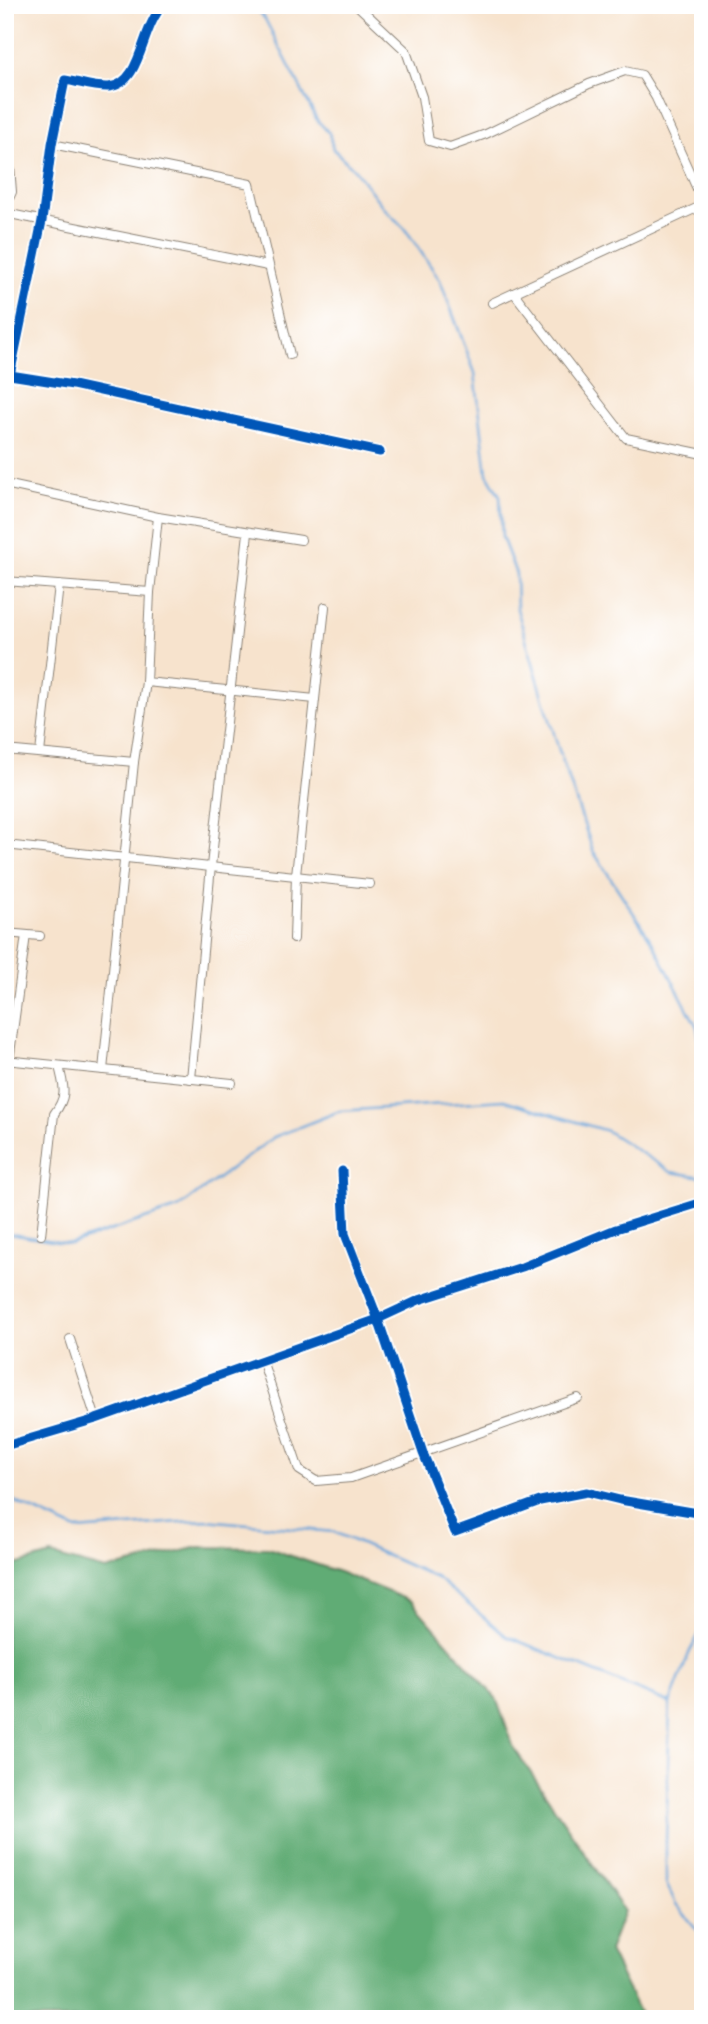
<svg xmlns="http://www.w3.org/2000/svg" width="708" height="2024" font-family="'IM FELL English',serif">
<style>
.forest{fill:#60ac75;stroke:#3e6448;stroke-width:2}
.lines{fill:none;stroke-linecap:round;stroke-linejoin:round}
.stream{stroke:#69a4d9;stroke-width:2.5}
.street-casing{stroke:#8a8074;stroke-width:10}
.street{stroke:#fff;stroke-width:8}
.cycleway-casing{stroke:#fff;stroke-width:13}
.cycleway{stroke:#0057b8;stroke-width:9}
</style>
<rect width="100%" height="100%" fill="#fff"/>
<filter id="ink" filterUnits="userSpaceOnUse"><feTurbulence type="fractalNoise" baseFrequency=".0143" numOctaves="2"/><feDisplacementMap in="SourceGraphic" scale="14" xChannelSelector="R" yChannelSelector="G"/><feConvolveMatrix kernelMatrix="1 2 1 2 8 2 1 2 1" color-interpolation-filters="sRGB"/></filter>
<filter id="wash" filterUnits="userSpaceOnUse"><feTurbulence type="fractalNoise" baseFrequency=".00686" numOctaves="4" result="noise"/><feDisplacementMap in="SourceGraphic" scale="28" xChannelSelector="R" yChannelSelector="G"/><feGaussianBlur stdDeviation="1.57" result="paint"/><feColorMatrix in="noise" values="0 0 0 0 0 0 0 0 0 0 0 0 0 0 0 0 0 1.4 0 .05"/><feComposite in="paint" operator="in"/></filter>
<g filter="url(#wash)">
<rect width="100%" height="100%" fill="#f7e3cd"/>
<path class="forest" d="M198 1547 268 1548 339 1572 411 1601 496 1698 514 1748 624 1911 609 1951 640 2014 639 2019H5V1568L51 1555 106 1570Z"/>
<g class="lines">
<g class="stream">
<path d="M253 5 265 19 317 120 329 133 333 149 355 170 383 207 406 230 440 280 475 373 487 474 500 496 502 537 516 574 517 609 558 747 593 851 653 943 697 1027 703 1056"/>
<path d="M5 1233 70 1244 178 1208 274 1137 340 1111 504 1100 607 1131 671 1172 703 1177"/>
<path d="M5 1497 77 1530 206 1520 334 1532 437 1578 506 1636 670 1703"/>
<path d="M703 1627 690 1651 670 1703 666 1842V1883L676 1904 703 1937"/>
</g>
</g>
</g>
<g filter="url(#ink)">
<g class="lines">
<defs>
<g id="street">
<path d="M357 5 406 51 422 97 429 141 450 147 486 134 589 84 625 71 642 75 656 98 703 202"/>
<path d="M157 13C141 35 140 84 109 87 95 88 79 82 65 80L52 144 42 221 10 375 73 385 380 452"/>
<path d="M5 101 12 192 5 207"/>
<path d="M52 144 250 184 290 355"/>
<path d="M5 213 268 266"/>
<path d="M514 293 626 438 703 454"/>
<path d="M492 303 703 205"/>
<path d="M5 484 158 517 301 540"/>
<path d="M5 581 150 592"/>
<path d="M146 682 315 699"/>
<path d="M5 750 134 762"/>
<path d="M40 753 59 585"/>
<path d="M5 845 370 884"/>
<path d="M5 933 40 936"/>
<path d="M294 939 296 875 325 607"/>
<path d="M5 1060 232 1083"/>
<path d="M9 1061 26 935"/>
<path d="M103 1070 134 762 146 682 150 592 158 517"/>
<path d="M191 1079 211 866 248 533"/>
<path d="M342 1171 345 1234 378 1319 423 1453 455 1532 540 1501 587 1492 620 1500 703 1514"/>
<path d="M41 1235 54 1114C68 1095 64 1088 59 1066"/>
<path d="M70 1339 96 1419"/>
<path d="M262 1360 299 1470 316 1481 351 1478 578 1398"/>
<path d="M5 1446 96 1419 378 1319 419 1300 522 1267 616 1229 703 1202"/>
</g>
</defs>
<use href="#street" class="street-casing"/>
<use href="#street" class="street"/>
<defs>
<g id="cycleway">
<path d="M157 13C141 35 140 84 109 87 95 88 79 82 65 80L52 144 42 221 10 375 73 385 380 452"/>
<path d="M342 1171 345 1234 378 1319 423 1453 455 1532 540 1501 587 1492 620 1500 703 1514"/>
<path d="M5 1446 96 1419 378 1319 419 1300 522 1267 616 1229 703 1202"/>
</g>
</defs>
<use href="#cycleway" class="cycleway-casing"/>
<use href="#cycleway" class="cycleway"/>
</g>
</g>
<rect width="708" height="2024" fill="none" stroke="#fff" stroke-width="28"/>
</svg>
